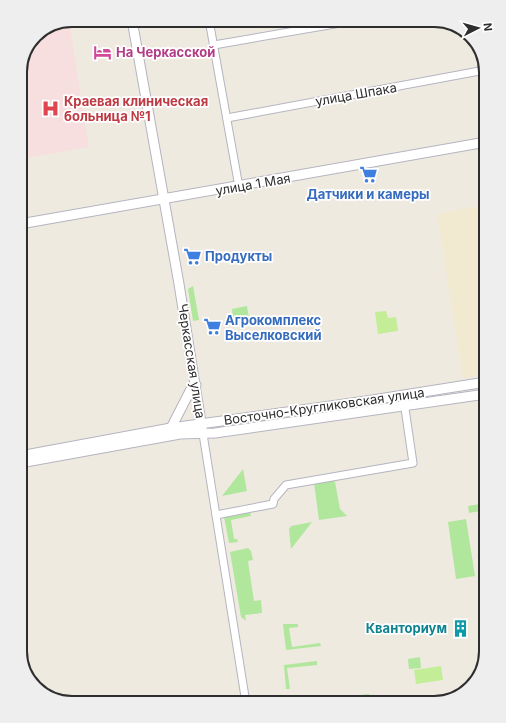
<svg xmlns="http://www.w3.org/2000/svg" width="506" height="723" font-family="Inter,sans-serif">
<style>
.education{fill:#f1e9d0}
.medical{fill:#f6dfde}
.green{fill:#b0e79c}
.pitch{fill:#c3ee97}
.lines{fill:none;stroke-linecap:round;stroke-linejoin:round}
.minor-casing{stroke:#b4b5c1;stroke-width:9}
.tertiary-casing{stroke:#b4b5c1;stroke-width:11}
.minor{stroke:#fff;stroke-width:7}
.tertiary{stroke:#fff;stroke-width:9}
.labels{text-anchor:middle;stroke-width:3.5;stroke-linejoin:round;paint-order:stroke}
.hotel-label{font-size:13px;font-weight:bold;fill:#b23c85;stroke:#fff;text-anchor:start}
.street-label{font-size:13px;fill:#2e2e2e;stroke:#fff}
.health-label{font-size:13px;font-weight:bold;fill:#be3a42;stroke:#fff;text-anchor:start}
.shop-label{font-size:13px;font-weight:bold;fill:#366cbe;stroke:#fff;text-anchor:start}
.culture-label{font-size:13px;font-weight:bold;fill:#0d838f;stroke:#fff;text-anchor:end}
.rim{fill:none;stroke:#2e2e2e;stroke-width:2}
</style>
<rect width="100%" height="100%" fill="#efeae0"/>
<path class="education" d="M486 205V374L463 378 437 214Z"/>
<path class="medical" d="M69 21 89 147 20 159V69L38 33Z"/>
<g class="green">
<path d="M193 286 199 320 193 321 188 289Z"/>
<path d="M247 306 249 318 233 322 232 309Z"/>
<path d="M243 469 247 491 222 496Z"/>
<path d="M332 480 335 482 340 509 347 516 319 520 314 483Z"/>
<path d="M486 503V510L469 513 468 506Z"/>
<path d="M250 512 251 516 231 520 234 539H237L238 542 229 543 224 517Z"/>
<path d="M466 519 475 576 456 579 448 522Z"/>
<path d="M312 522 291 549 289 529 291 526Z"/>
<path d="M248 548 251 551 253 560 248 561 254 601 261 600 262 613 245 615 246 621 241 617 230 552Z"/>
<path d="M283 624H298V627L289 628 292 647 320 643 321 646 286 650Z"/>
<path d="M420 657 421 668 409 669 408 659Z"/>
<path d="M317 661V665L287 668 290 689H286L284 665Z"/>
<path d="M369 694 370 703H355L354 696Z"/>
</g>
<g class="pitch">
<path d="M386 311 388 318 396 317 398 331 378 334 375 312Z"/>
<path d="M441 666 443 680 416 684 414 670Z"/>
</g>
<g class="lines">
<defs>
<g id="minor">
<path d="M209 20 239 187"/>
<path d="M214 45 358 20"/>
<path d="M227 118 485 70"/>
<path d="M203 434 246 703"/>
<path d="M216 515 273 504 274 499 286 485 413 463 403 395"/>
</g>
<g id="tertiary">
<path d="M132 20 179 284 202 429"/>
<path d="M20 224 486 142"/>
<path d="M171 428 190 391 196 385"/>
<path d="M20 456 171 428 366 401 486 382"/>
<path d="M20 463 180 434 215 433 486 394"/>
</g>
</defs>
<use href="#minor" class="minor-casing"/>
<use href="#tertiary" class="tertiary-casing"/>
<use href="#minor" class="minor"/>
<use href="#tertiary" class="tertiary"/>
</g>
<defs>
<symbol id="hotel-bare" viewBox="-9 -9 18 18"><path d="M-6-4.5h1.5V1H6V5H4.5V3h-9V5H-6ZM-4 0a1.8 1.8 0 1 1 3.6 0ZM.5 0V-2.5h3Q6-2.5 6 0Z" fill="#d1479c" stroke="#fff" stroke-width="2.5" paint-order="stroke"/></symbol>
<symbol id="hospital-bare" viewBox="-9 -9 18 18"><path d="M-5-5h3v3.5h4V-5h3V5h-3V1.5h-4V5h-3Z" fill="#e0444e" stroke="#fff" stroke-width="2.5" paint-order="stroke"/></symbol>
<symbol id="supermarket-bare" viewBox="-9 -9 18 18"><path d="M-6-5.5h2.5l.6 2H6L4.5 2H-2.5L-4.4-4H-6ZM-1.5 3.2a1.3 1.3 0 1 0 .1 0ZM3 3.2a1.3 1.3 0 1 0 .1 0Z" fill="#3f7fe0" stroke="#fff" stroke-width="2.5" paint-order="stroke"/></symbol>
<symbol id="building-bare" viewBox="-9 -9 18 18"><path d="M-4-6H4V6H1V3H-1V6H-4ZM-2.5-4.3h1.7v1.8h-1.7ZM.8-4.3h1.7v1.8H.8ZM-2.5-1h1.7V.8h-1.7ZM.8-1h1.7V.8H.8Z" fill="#0f9aa8" stroke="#fff" stroke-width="2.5" paint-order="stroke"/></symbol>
</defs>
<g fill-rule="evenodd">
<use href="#hotel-bare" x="90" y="40" width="25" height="25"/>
<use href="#hospital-bare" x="38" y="96" width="25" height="25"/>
<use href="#supermarket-bare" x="356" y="162" width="25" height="25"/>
<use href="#supermarket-bare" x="180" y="244" width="25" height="25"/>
<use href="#supermarket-bare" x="200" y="314" width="25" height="25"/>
<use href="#building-bare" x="448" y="616" width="25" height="25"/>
</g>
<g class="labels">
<g class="hotel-label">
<text x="116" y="57">На Черкасской</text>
</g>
<g class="street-label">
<text transform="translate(356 94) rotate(-10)" y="5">улица Шпака</text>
<text transform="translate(253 184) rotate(-10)" y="5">улица 1 Мая</text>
<text transform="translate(192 361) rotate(81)" y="5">Черкасская улица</text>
<text transform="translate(324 406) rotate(-8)" y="5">Восточно-Кругликовская улица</text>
</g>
<g class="health-label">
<text x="64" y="106">Краевая клиническая<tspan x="64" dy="15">больница №1</tspan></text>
</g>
<g class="shop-label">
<text x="368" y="199" text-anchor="middle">Датчики и камеры</text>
<text x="205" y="261">Продукты</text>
<text x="225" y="325">Агрокомплекс<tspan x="225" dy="15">Выселковский</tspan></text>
</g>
<g class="culture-label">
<text x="447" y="633">Кванториум</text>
</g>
</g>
<path d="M0 0H506V723H0ZM72 27H434A45 45 0 0 1 479 72V651A45 45 0 0 1 434 696H72A45 45 0 0 1 27 651V72A45 45 0 0 1 72 27Z" fill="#eee" fill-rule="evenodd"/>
<path class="rim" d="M72 27H434A45 45 0 0 1 479 72V651A45 45 0 0 1 434 696H72A45 45 0 0 1 27 651V72A45 45 0 0 1 72 27Z"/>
<g transform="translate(478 28) rotate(84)" stroke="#ffffff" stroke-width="3" paint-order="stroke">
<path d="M0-3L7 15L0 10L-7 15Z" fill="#2e2e2e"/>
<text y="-6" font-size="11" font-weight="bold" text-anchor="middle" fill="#2e2e2e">N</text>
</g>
</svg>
